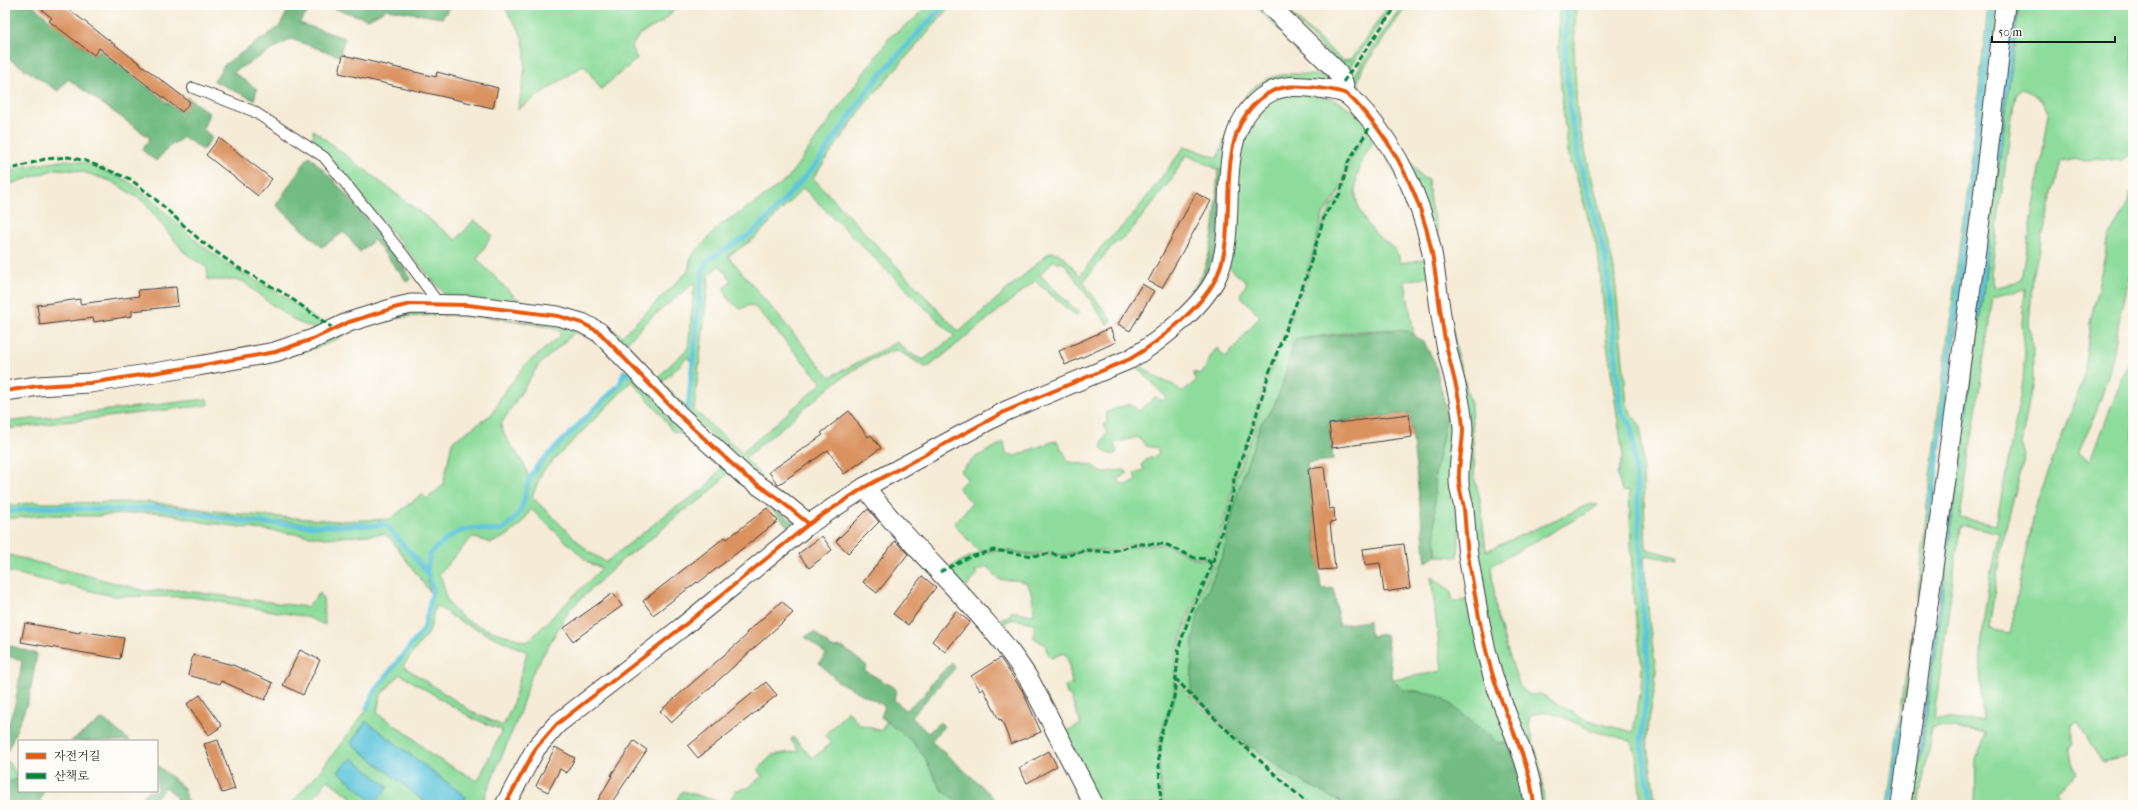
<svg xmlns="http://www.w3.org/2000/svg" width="2138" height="810" font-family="'IM FELL French Canon','Noto Serif KR',serif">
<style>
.green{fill:#8ddc9b;stroke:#547c5c;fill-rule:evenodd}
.forest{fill:#72bc83;stroke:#476c50}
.water{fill:#5fc6dc;stroke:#3e717c}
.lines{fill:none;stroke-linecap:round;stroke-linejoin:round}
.stream{stroke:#5fc6dc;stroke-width:5}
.building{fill:#da925f}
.lane-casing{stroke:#3d3b38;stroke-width:12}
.street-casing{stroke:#3d3b38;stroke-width:21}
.lane{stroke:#fff;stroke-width:10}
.street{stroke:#fff;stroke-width:19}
.quiet{stroke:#00873e;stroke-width:3;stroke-dasharray:6 3;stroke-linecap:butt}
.cycleway-casing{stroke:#fdfcf7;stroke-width:6}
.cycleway{stroke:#e8590c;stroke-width:4}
</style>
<rect width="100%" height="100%" fill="#fdfcf7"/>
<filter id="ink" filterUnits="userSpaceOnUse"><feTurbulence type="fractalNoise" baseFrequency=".025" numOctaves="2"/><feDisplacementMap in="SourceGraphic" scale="8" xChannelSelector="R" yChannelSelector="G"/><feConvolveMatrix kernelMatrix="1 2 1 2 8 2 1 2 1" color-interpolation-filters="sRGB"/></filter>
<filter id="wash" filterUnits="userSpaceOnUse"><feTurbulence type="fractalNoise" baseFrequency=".012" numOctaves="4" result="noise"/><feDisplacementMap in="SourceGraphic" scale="16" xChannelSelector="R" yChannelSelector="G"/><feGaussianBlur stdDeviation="0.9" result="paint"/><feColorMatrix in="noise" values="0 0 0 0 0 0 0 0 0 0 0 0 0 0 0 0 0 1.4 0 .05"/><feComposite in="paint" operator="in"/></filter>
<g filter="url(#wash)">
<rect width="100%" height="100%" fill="#f5ebd6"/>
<g class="green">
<path d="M505 5H678L664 21 640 34 631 47 637 59 601 89 584 65 518 109C523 84 530 55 520 32 515 22 507 15 505 5Z"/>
<path d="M927 5H942L873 83 818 160 767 217 752 232 706 260 701 271 692 363 688 357 661 383 687 407 682 412 599 327 451 302 314 140 313 130 456 240 474 220 492 235 477 259 516 298 528 304 592 318 610 327 622 336 688 271 691 257 720 225 758 201 787 179 890 37 917 17ZM695 282 688 348 657 378 627 342 652 317Z"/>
<path d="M945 5H952L865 104 813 178 959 332 1050 252C1065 252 1070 266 1080 276L1102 246 1131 218 1185 146 1218 158C1231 120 1241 76 1291 74 1301 74 1312 75 1322 76L1321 72 1255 5H1264L1337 82 1267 91 1224 172 1186 155 1171 180 1129 233 1112 246 1083 282 1111 320 1107 324 1067 267 1063 263 1053 261 1040 275 1079 313 1076 316 1035 281 930 366 925 367 897 350C875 355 853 370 835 383L745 458 762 477 760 480 686 411 689 408 704 272 708 262 753 234 769 219 820 162 874 84ZM803 188 954 336V337L923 360 909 353 897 342 830 377 728 256 755 238ZM719 265 731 280 724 289 729 300 741 309 749 305 755 307 822 383 742 453 694 410 709 276Z"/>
<path d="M1281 5 1343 61 1350 59 1355 54 1389 5H1393L1346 73Z"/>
<path d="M1402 5H1407L1362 70 1358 81 1359 87 1422 178 1428 179 1430 203 1441 245 1446 293 1457 354 1471 405 1475 481 1480 498 1486 551 1590 504 1598 505 1590 511 1491 566 1497 615 1506 646 1520 687 1530 695 1541 694 1585 720 1633 732 1641 688 1642 668 1633 594 1629 490 1622 491 1617 475 1623 457 1607 343 1598 252 1573 165 1570 164C1562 111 1557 58 1559 5H1566L1564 61 1569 115 1579 167 1604 255 1620 413 1630 426 1637 499 1641 598 1648 675 1640 738 1650 805H1641L1637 758 1631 741C1620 737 1609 735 1597 732 1575 726 1553 705 1530 716 1526 730 1536 747 1539 761 1542 776 1543 790 1544 805H1539L1486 630 1437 254 1352 92 1351 80Z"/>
<path d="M1568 5H1576L1574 49 1577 110 1582 138 1614 268 1627 404 1632 415 1641 426 1646 549 1677 557V561L1646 555 1644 559 1650 629 1656 670 1655 686 1646 738 1656 805H1652L1642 738 1651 674 1643 598 1639 499 1633 425 1622 412 1606 254 1582 166 1572 115 1567 60Z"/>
<path d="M1988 5H1992L1933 480 1924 573 1890 805H1887L1920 577 1929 485 1976 117Z"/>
<path d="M1994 5H1998L1982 148 1935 481Z"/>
<path d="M2019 5H2133V152L2121 161 2096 158 2086 161 2072 159 2061 161 2033 276 2029 324 2033 350V381L2021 444 2025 455 2001 547 1989 629 2010 633 2036 505 2084 375 2090 323 2109 237 2128 203 2129 194 2133 189V272C2119 300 2119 333 2111 364 2104 395 2091 424 2078 453L2091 460 2129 360 2133 361V756L2102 762 2078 723 2072 726V745L2069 749 2077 773 2057 791 2063 805H1975L1976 760 1986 733 1937 726 1932 728 1919 805H1914L1983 293ZM2021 89C2037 93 2042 100 2049 114L2022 280 1995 288 1991 274 2012 116 2016 96ZM2025 289 2022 323 2025 352 2023 381 1996 525 1960 518 1993 297ZM1965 525 1999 533C1985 595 1976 657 1983 721L1934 718 1960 528Z"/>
<path d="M1281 94C1325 96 1335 93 1369 125L1362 134 1361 142 1347 162 1339 193 1324 213 1305 278 1268 372 1250 433 1233 478 1232 492 1211 563 1208 558 1196 557 1165 543H1138L1109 551 1087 549 1066 554 1058 555 1052 552 1033 554 994 549 979 552 954 524 972 503 958 488 967 479 960 471 976 457 1004 442 1006 453 1015 456 1051 442 1057 441 1069 462 1092 465 1100 472H1105L1124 470 1128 473 1118 479 1122 485H1129L1136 481 1134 473 1144 470 1142 464 1146 460 1159 454 1157 448 1146 446 1138 437 1114 443 1117 452 1113 455 1103 451 1101 445 1107 432 1104 427 1107 421 1106 412 1130 404 1139 411 1155 397 1162 401 1166 397 1138 368 1139 365 1157 378 1174 385 1182 392 1196 381 1193 372 1201 374C1208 365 1209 356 1217 348L1226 358 1260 316 1240 295 1247 283 1226 265 1233 174 1248 120Z"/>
<path d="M1370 128 1377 137C1352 170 1345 204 1378 236 1391 248 1395 243 1401 263L1428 259 1431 276 1405 281 1414 335C1395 322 1318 337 1294 340L1282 387 1273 408 1261 423 1238 491 1223 554 1212 580 1193 641 1191 694 1176 677 1180 648 1191 615 1213 566 1234 492 1235 479 1253 433 1270 373 1307 279 1319 234 1331 206 1342 194 1349 163Z"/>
<path d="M68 160 85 163 128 181 151 199 200 244 235 269 284 296 321 323 325 325 324 329 296 343 209 360 208 357 275 344 312 333 313 328 297 322 264 299 244 282 237 280H208L207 268 184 252 143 201 111 181 80 171 56 169 5 186V174L27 166Z"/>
<path d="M429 309 581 328 601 345 588 337 575 332 538 366 501 424C504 444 526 457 528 478 528 483 525 488 524 493 520 510 521 511 507 523 505 525 503 529 500 530 492 534 480 527 470 528 452 530 426 549 426 568L387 524 315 525 286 521 267 522 157 505 119 509 44 506 5 511V507L34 502 44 503 149 502 238 514 338 521 390 519 422 494 427 499 443 485 452 442 492 414 502 395 526 364 558 338 561 333 557 330C501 314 431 310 374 322 356 326 341 339 324 345 277 361 229 373 179 374L371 320Z"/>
<path d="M625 373 635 379 728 473 706 496 680 513 647 542 622 560 569 610 532 674 517 720 481 805H461L466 797 351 743 429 805H408L403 801 399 805H361L328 780 308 805H290L323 767 368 708 376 690 425 629 434 589 428 571 432 554C442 544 455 532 471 530 495 527 492 542 515 520 527 509 524 494 531 480 533 475 536 471 539 467L621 384ZM632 381 663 417 671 430 685 435 721 468 704 489 672 510 606 562 589 552 532 497 542 472ZM531 509 589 563 602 568 527 642C503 633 466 628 450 605 442 594 446 585 439 574L472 537 491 543C510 536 521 527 531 509ZM435 605 463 623 527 652 512 707 503 726 474 713 403 666 430 630ZM400 674 472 718 502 730 478 781 431 755 413 738 377 713 380 696Z"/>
<path d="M207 399 208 405 5 429V422Z"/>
<path d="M1457 413 1460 522 1458 557 1436 556 1434 479 1447 414Z"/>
<path d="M157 508 266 525 286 524 315 527 386 526 426 572 430 592 389 537 384 534 327 538 202 522 171 514 153 512 97 516 46 515 5 519V514L44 509 119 511Z"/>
<path d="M1139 545H1166L1196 559 1207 560 1211 565 1189 614 1178 647 1175 664 1174 697 1162 729 1158 747 1161 805H1097L1061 734 1081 724 1070 695 1067 694 1065 686 1072 684 1068 659 1064 653 1051 658 1046 650 1047 646 1034 638V623L1013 619 995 628 990 623 1011 615V611L1034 615C1034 607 1032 584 1024 582 1017 579 1006 581 998 579L988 567 975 571 977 575 963 591 943 572C957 562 976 552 994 551 1014 549 1032 560 1052 554L1057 557 1087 551 1110 553Z"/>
<path d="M5 554 146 591 178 590 307 607 320 593 323 599 325 625 307 617 192 597 113 596 5 571Z"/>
<path d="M1431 577 1450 590 1453 601 1471 600 1513 737 1505 744 1498 743 1491 739 1443 698 1417 691 1403 690 1393 680 1442 671Z"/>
<path d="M1177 683C1219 725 1263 765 1307 805H1163C1161 784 1157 761 1161 740 1165 720 1175 703 1177 683Z"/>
<path d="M848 711 859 724 881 731 887 721 913 742 925 758 940 788 962 805H674L682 791 728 804 736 790 748 788 762 776 758 770 772 755 799 751 791 740 793 737 812 758 831 744 825 735Z"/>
<path d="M1244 745 1256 749 1290 775 1346 805H1311L1262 759Z"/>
<path d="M5 758 19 777 5 785Z"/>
</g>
<g class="forest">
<path d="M5 5H32L94 56 99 50 177 110 187 97 209 113 203 129 212 137 203 150 184 137 169 147 156 161 142 150 150 138 68 79 58 91 5 56Z"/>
<path d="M291 5H314L299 23 345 38 339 56 291 39 233 72 257 89 254 100 214 81 224 65 279 27Z"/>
<path d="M323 5H452L442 18 387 9 368 19Z"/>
<path d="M309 156C348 192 381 236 411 278L407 282 374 240 360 252 344 232 322 247 276 205Z"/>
<path d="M1218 169 1224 172 1216 267 1197 294 1192 290C1215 264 1216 204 1218 169Z"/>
<path d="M1384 330 1408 331 1424 342 1435 363 1447 414 1434 479 1436 556 1426 562 1410 413 1329 423 1333 460 1307 463 1321 589 1334 588 1339 625 1369 621 1370 636 1386 634 1393 680 1403 690 1430 693 1443 698 1498 743 1505 744 1513 737 1530 805H1346L1290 775 1256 749 1244 745 1191 694 1193 641 1198 614 1223 554 1238 491 1261 423 1273 408 1282 387 1294 340Z"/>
<path d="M731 467 796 525 790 529 771 508 728 473Z"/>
<path d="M814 632 832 648 842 647 867 666 864 670 896 689 894 700 906 710 925 694 931 683 952 663 955 668 911 717 928 733 940 722 944 726 931 741 983 787 1000 805H962L940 788 925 758 913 742 881 717 885 706 837 681 819 663 826 654 805 637Z"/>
<path d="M5 644 37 654 29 699 5 757V735L16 701 22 661 5 655Z"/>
<path d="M103 719 130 741H71Z"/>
<path d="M157 765 184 788 188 805H175L176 797 166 787 149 805H135L148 791H157Z"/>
<path d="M19 777V791H44L38 805H5V785Z"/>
</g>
<g class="water">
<path d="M2013 5H2019L1983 293 1914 805H1910L1944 562Z"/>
<path d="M366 721 466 797 461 805H429L351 743Z"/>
<path d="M352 758 388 787 375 804 338 771Z"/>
</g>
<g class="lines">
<g class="stream">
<path d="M1567 5 1565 60 1571 115 1581 166 1605 255 1621 412 1631 425 1638 499 1642 598 1649 675 1641 738 1651 805"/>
<path d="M682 414 688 407 702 271 707 261 752 233 768 218 819 161 873 83 944 5"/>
<path d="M5 512 44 507 119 510 157 507 247 522 315 526 386 525 427 572"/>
<path d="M1930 519 1993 5"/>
<path d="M367 708 375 690 424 629 433 589 427 572 430 554C441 543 454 531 469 529 491 525 497 541 516 517 524 507 525 495 528 482 530 477 534 471 537 466L620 384 624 372 630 375"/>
<path d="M1891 805 1903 721"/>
</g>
</g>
<g id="blocks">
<g class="building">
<path d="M36 5H63L190 102 182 112 99 48 94 55 49 21 52 18Z"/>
<path d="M343 55 436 77 437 72 498 88 493 108 339 73Z"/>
<path d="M219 138 272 179 258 196 206 155Z"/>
<path d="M1196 193 1211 201 1162 288 1148 281Z"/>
<path d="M1142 284 1154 291 1130 331 1118 324Z"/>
<path d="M176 287 178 306 132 311V316L94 322 93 318 40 325 37 305 80 299V304L139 296 138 290Z"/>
<path d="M1110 328 1116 342 1065 365 1059 351Z"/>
<path d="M849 411 868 437 871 435 881 448 844 474 828 450 778 485 769 472 823 435 821 433Z"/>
<path d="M1409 414 1412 437 1332 448 1329 424Z"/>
<path d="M1324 467 1329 509 1334 508 1335 521 1330 522 1335 569 1319 570 1308 469Z"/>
<path d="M767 508 778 521 698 583 697 582 653 615 643 601 725 537 727 539Z"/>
<path d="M868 509 879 522 848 553 836 541Z"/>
<path d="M822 536 832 550 809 568 798 554Z"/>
<path d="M895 541 908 554 877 593 863 582Z"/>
<path d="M1404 544 1410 588 1384 592 1380 563 1365 565 1363 549Z"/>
<path d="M922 576 936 587 908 625 893 614Z"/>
<path d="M613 593 622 606 573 641 564 628Z"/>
<path d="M782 601 793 613 671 723 660 711 747 635 746 633Z"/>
<path d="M956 611 970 622 945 652 932 641Z"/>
<path d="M25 623 80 633V631L124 638 120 659 21 642Z"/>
<path d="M300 650 320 660 303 695 283 685Z"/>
<path d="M193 655 233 665 273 683 265 700 221 681 220 684 188 675Z"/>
<path d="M1000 658 1022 690 1041 732 1011 744 1001 719 999 720 983 688 980 690 971 676Z"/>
<path d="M766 682 777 695 698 758 688 746Z"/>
<path d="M200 695 222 726 209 735 187 704Z"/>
<path d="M218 740 235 789 222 793 204 744Z"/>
<path d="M634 741 647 750 610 805H595L612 776 611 775Z"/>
<path d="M555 747 575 758 567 773 560 769 548 792 536 786Z"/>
<path d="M1049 751 1057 766 1027 783 1019 768Z"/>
</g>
</g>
</g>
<g filter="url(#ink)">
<use href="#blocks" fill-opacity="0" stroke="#3d3b38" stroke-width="1"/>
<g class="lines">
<defs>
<path id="lane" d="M193 88 253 111 324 157 402 253 439 304"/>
<g id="street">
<path d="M1269 5 1336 70 1343 82 1346 94"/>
<path d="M5 391 38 386 90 383 198 366 275 352 313 339 349 322 394 308 411 304 468 305 558 316 582 323 599 332 680 416 745 476 777 498 809 524"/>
<path d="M865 487C916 555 985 609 1030 681L1094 805"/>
<path d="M505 805 536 748 557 724 681 628 809 524 865 487 1006 411 1130 359C1159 342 1208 303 1219 271 1240 216 1209 131 1267 94 1283 84 1300 86 1318 88 1326 89 1338 90 1346 94 1353 98 1360 108 1366 114 1398 151 1421 200 1431 248 1437 278 1439 309 1445 339 1450 368 1462 399 1463 429 1463 446 1458 464 1459 481 1459 490 1463 500 1464 509 1466 528 1466 548 1470 567 1477 606 1483 647 1496 685 1509 726 1530 761 1534 805"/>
<path d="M1901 805 1983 197 2005 5"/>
</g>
</defs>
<use href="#lane" class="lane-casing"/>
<use href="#street" class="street-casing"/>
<use href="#lane" class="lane"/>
<use href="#street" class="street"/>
<g class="quiet">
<path d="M1343 82 1397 5"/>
<path d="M5 171 45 159 68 157 86 161 130 179 153 197 202 242 237 267 285 294 334 329"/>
<path d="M940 572 967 558 994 550 1033 556 1052 553 1058 556H1066L1087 550 1109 552 1139 544H1165L1195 558 1207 559 1212 565"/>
<path d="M1175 678C1217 723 1263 763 1309 805"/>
<path d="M1161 805 1158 745 1163 727 1174 697 1179 647 1190 615 1212 565 1233 492 1234 478 1251 433 1269 373 1306 278 1325 214 1340 194 1348 162 1373 122"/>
</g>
<defs>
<g id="cycleway">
<path d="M5 391 38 386 90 383 198 366 275 352 313 339 349 322 394 308 411 304 468 305 558 316 582 323 599 332 680 416 745 476 777 498 809 524"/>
<path d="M505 805 536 748 557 724 681 628 809 524 865 487 1006 411 1130 359C1159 342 1208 303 1219 271 1240 216 1209 131 1267 94 1283 84 1300 86 1318 88 1326 89 1338 90 1346 94 1353 98 1360 108 1366 114 1398 151 1421 200 1431 248 1437 278 1439 309 1445 339 1450 368 1462 399 1463 429 1463 446 1458 464 1459 481 1459 490 1463 500 1464 509 1466 528 1466 548 1470 567 1477 606 1483 647 1496 685 1509 726 1530 761 1534 805"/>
</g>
</defs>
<use href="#cycleway" class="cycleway-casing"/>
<use href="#cycleway" class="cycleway"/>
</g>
</g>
<rect width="2138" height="810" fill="none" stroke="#fdfcf7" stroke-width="20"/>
<rect x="18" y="740" width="140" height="52" fill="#fdfcf7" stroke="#a3a29f"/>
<rect x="26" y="753" width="20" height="6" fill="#e8590c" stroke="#a3a29f"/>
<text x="54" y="760" font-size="12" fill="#1c1c1c">자전거길</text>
<rect x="26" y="773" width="20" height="6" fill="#00873e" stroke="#a3a29f"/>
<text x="54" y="780" font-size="12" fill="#1c1c1c">산책로</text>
<path d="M1992 36v6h123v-6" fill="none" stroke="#1c1c1c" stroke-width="2"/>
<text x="1998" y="36" font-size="12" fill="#1c1c1c" stroke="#fdfcf7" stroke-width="3" paint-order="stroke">50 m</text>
</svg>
